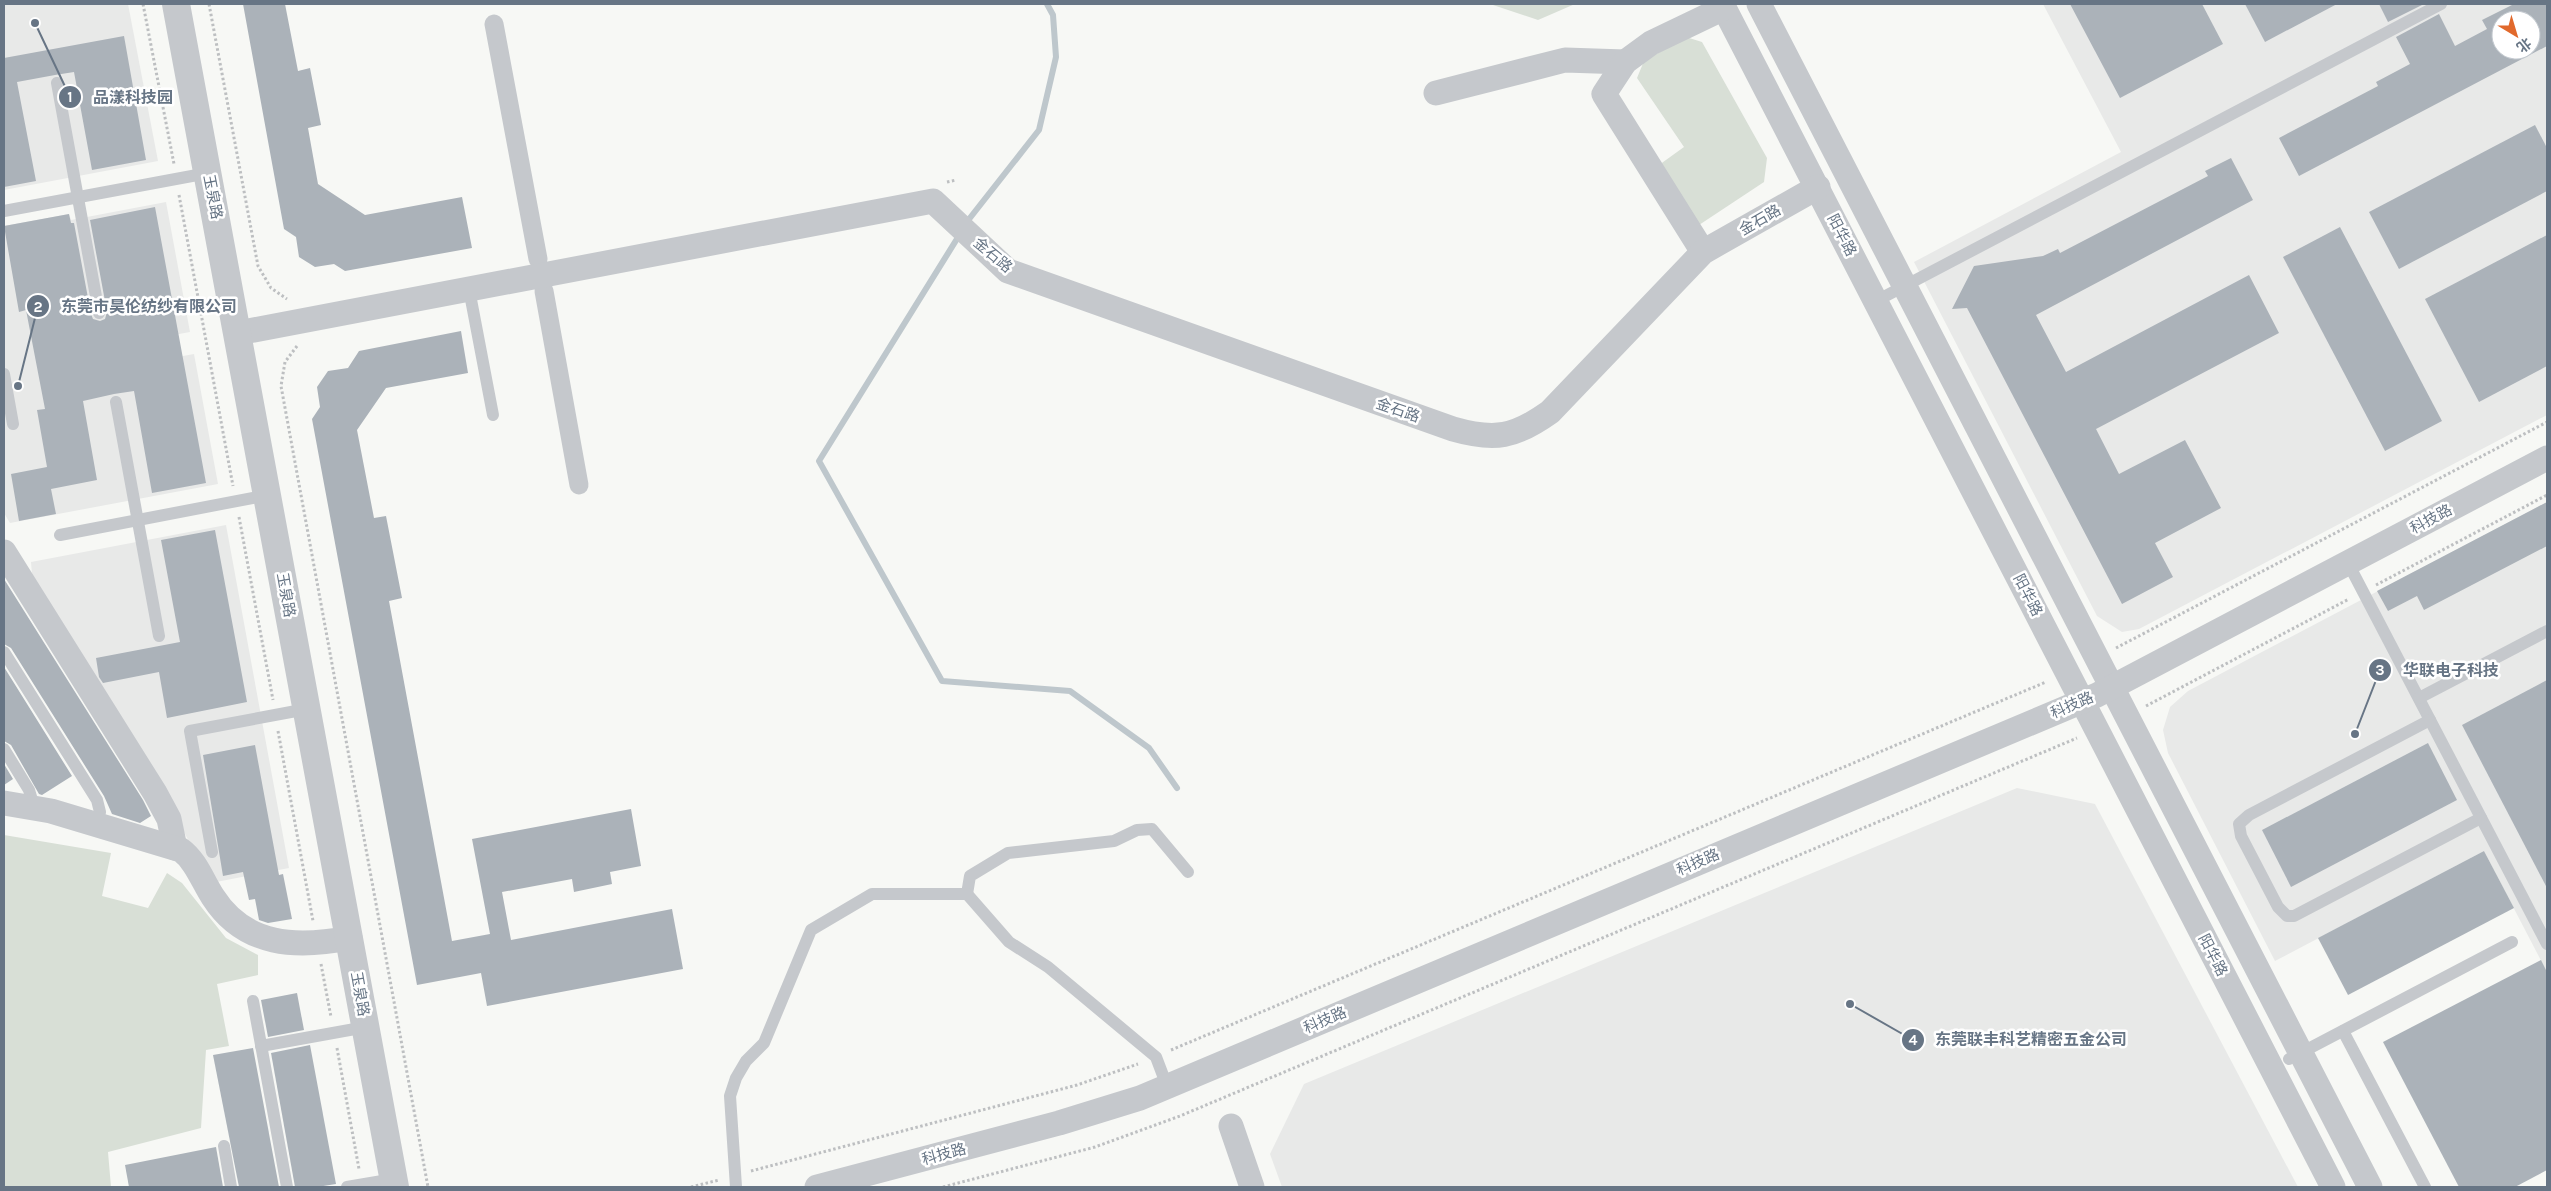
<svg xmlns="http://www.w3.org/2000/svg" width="2551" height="1191" font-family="Karla,'Noto Sans SC',sans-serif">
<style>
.built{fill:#e8e9e8;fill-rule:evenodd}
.green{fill:#d8dfd6}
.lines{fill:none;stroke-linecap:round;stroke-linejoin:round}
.stream{stroke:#bec7cc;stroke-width:6}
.building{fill:#abb2b9;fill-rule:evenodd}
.path{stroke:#bdbfc1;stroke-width:3;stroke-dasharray:2.5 2.5;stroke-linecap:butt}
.service{stroke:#c5c8cc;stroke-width:12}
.pedestrian{stroke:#c5c8cc;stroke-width:19}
.minor{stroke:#c5c8cc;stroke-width:25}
.tertiary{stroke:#c5c8cc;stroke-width:28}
.labels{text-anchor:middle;stroke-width:5;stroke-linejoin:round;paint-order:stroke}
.street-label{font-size:15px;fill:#677585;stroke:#fff}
.leader{fill:none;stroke:#677585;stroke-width:2}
.callout-dot{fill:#677585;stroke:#fff;stroke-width:2}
.mark-label{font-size:15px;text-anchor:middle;font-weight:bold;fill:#fff}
.callout-label{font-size:16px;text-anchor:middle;font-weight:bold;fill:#677585;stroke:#fff;stroke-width:5;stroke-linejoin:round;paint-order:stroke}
</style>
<rect width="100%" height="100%" fill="#f7f8f5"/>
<g class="built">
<path d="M4 4H128L158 161 4 190Z"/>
<path d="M2043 4H2547V415L2139 629 2122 632 2097 616 1914 262 2121 152ZM2501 20H2531V50H2501Z"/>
<path d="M166 202 190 332 130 343 134 365 194 354 218 484 10 523 4 513V226L69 214 71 220Z"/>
<path d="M2547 502V972L2484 851 2275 961 2168 753 2163 730 2170 707 2188 691Z"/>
<path d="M226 525 289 868 211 883 176 817 33 586 31 562Z"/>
<path d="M2017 788 2095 804 2298 1187H1282L1270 1154 1304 1084Z"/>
</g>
<g class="green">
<path d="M1490 4H1575L1538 20Z"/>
<path d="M1686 37 1702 42 1767 158 1764 182 1699 225 1659 165 1684 147 1637 78 1644 61Z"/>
<path d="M4 835 111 853 102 896 148 908 167 873 182 883 226 938 258 955V975L217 984 229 1046 206 1050 201 1128 108 1152 111 1187H4Z"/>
</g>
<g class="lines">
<g class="stream">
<path d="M966 223 1039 130 1056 57 1053 15 1047 4"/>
<path d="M960 234 819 461 942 681 1070 691 1149 748 1177 788"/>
</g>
</g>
<g class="building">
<path d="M243 4H285L298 71 310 68 321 125 308 128 318 184 365 215 462 197 472 248 345 271 334 264 315 267 299 257 296 237 284 229Z"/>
<path d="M2070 4H2202L2223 44 2120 98Z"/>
<path d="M2245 4H2337L2265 42Z"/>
<path d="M2379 4H2424L2388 22Z"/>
<path d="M2514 4H2547V46L2299 176 2279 138 2378 86 2376 82 2410 64 2396 37 2439 14 2455 46 2487 29 2482 20ZM2501 20H2531V50H2501Z"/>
<path d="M124 36 146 160 92 170 74 72 55 75 17 82 36 181 4 187V58Z"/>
<path d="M2535 125 2547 148V191L2399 269 2369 212Z"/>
<path d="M2231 158 2253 200 2036 315 2066 372 2249 275 2279 333 2096 429 2119 474 2185 440 2221 508 2155 543 2173 577 2122 604 1967 308 1952 309 1974 266 2043 256 2058 249 2060 253 2208 176 2205 171Z"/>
<path d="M155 207 206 483 152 493 134 391 114 394 83 401 97 480 51 489 56 514 19 521 11 474 47 467 37 410 45 409 26 310 19 312 4 226 69 214 71 223H74L91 314 93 319 100 321 105 319 107 312 90 220Z"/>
<path d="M2340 227 2442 421 2385 451 2283 257Z"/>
<path d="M2547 235V366L2479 402 2425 299Z"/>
<path d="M461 331 468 373 386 388 357 430 374 518 386 516 402 598 389 601 452 941 490 934 472 839 631 809 641 866 610 872 612 884 574 892 572 879 502 892 511 940 672 909 683 969 487 1006 481 973 417 985 312 419 320 407 317 387 328 371 348 368 359 351Z"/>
<path d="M2547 502V546L2424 610 2417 596 2388 611 2377 591Z"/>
<path d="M215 530 247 702 167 718 159 672 103 683 99 677 96 658 180 642 161 540Z"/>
<path d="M4 579 143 800 151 816 140 823 112 814 104 796 11 648 4 644Z"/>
<path d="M4 667 72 776 42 795 39 794 11 745 4 741Z"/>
<path d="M2547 680V888L2462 725Z"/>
<path d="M2428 743 2457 800 2291 887 2262 830Z"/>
<path d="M255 745 279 875 283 874 292 919 268 923 259 920 255 899 249 900 243 872 223 876 203 755Z"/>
<path d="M4 764 13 779 4 785Z"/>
<path d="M2484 851 2514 908 2348 995 2318 938Z"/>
<path d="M2541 960 2547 972V1170L2515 1187H2459L2383 1042Z"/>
<path d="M297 993 304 1030 268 1037 261 1000Z"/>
<path d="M310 1045 336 1184 317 1187H295L271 1053Z"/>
<path d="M253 1048 279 1187H239L213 1055Z"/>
<path d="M216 1147 223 1187H129L125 1165Z"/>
</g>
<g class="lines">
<g class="path">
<path d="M143 4 174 164"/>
<path d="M209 4 258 266 271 288 287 299"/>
<path d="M947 182 956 180"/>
<path d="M179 195 233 486"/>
<path d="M297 346 285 362 281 386 428 1187"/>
<path d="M239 517 273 700"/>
<path d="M2376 585 2547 495"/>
<path d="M2116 648 2547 422"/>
<path d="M2146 706 2349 599"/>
<path d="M278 731 313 921"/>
<path d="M321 964 331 1017"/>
<path d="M337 1048 359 1169"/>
<path d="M1171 1050 2046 682"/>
<path d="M751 1171 1077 1085 1138 1064"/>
<path d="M691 1187 719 1180"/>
<path d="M943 1187 1095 1147 1180 1116 2077 738"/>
</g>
<g class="service">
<path d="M57 83 99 313"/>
<path d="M4 211 208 173"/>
<path d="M469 289 493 415"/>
<path d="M1876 301 2441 4"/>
<path d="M4 374 13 424"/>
<path d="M116 402 159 636"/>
<path d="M60 535 268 495"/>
<path d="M2348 563 2547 944"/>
<path d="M4 652 97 800 100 812 97 824"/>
<path d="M2419 698 2547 631"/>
<path d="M2430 720 2249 815 2239 824 2241 836 2278 907 2287 916H2294L2481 818"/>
<path d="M4 749 29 790 34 807"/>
<path d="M212 852 190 731 307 709"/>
<path d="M967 894 970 876 1008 853 1114 841 1137 830 1152 829 1188 872"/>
<path d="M253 1001 287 1187"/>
<path d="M2343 1031 2425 1187"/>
<path d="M261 1046 366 1027"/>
<path d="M2289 1059 2512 942"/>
<path d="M224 1146 231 1187"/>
<path d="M347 1187 394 1179"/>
<path d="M736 1187 730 1096 736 1078 746 1061 764 1043 811 930 872 894H967L1009 942 1048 967 1156 1057 1167 1086"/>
</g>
<g class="pedestrian">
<path d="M494 24 538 259"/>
<path d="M544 291 579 485"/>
</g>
<g class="minor">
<path d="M1722 4 2333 1187"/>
<path d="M1759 4 2370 1187"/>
<path d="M1436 93 1565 60 1625 62"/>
<path d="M1703 252 1604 94 1625 62 1651 43 1724 8"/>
<path d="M238 333 933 201 1008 271 1453 429C1495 441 1515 437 1550 412L1703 252 1818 187"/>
<path d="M4 552 155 793 169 819 175 848"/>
<path d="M4 803 51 811 181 850C196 861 203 882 213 897 245 947 297 948 350 938"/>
<path d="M1231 1126 1252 1187"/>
<path d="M817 1187 1059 1123 1140 1098 2097 695 2547 458"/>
</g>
<path class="tertiary" d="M176 4 395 1187"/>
</g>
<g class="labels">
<g class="street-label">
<text transform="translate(213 197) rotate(79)" y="5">玉泉路</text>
<text transform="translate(1760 220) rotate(-30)" y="5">金石路</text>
<text transform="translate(1842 235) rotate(63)" y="5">阳华路</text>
<text transform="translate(993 255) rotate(40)" y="5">金石路</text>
<text transform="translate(1398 410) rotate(19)" y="5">金石路</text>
<text transform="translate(2431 519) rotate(-28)" y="5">科技路</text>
<text transform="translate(286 595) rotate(80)" y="5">玉泉路</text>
<text transform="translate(2028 595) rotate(63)" y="5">阳华路</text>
<text transform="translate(2072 705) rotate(-23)" y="5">科技路</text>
<text transform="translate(1698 862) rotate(-23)" y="5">科技路</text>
<text transform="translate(2213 955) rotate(63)" y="5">阳华路</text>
<text transform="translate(360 994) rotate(80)" y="5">玉泉路</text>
<text transform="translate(1325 1020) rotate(-23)" y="5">科技路</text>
<text transform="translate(944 1154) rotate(-15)" y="5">科技路</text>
</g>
</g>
<path class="leader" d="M35 23L70 97M18 386L38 306M2355 734L2380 670M1850 1004L1913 1040"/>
<g class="callout-dot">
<circle cx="35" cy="23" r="5"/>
<circle cx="18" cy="386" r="5"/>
<circle cx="2355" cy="734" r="5"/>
<circle cx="1850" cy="1004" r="5"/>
<circle cx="70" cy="97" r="12"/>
<circle cx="38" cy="306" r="12"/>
<circle cx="2380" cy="670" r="12"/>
<circle cx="1913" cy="1040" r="12"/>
</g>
<g class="mark-label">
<text x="70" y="102">1</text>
<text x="38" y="312">2</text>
<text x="2380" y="675">3</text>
<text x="1913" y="1045">4</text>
</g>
<g class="callout-label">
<text x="133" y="103">品漾科技园</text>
<text x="149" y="312">东莞市昊伦纺纱有限公司</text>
<text x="2451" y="676">华联电子科技</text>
<text x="2031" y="1045">东莞联丰科艺精密五金公司</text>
</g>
<rect width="2551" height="1191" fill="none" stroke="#677585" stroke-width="10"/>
<g transform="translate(2516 35) rotate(142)"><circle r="24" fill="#ffffff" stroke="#c2c8ce"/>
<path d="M0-4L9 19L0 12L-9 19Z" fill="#e1692c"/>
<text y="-8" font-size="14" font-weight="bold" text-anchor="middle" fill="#677585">北</text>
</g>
</svg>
